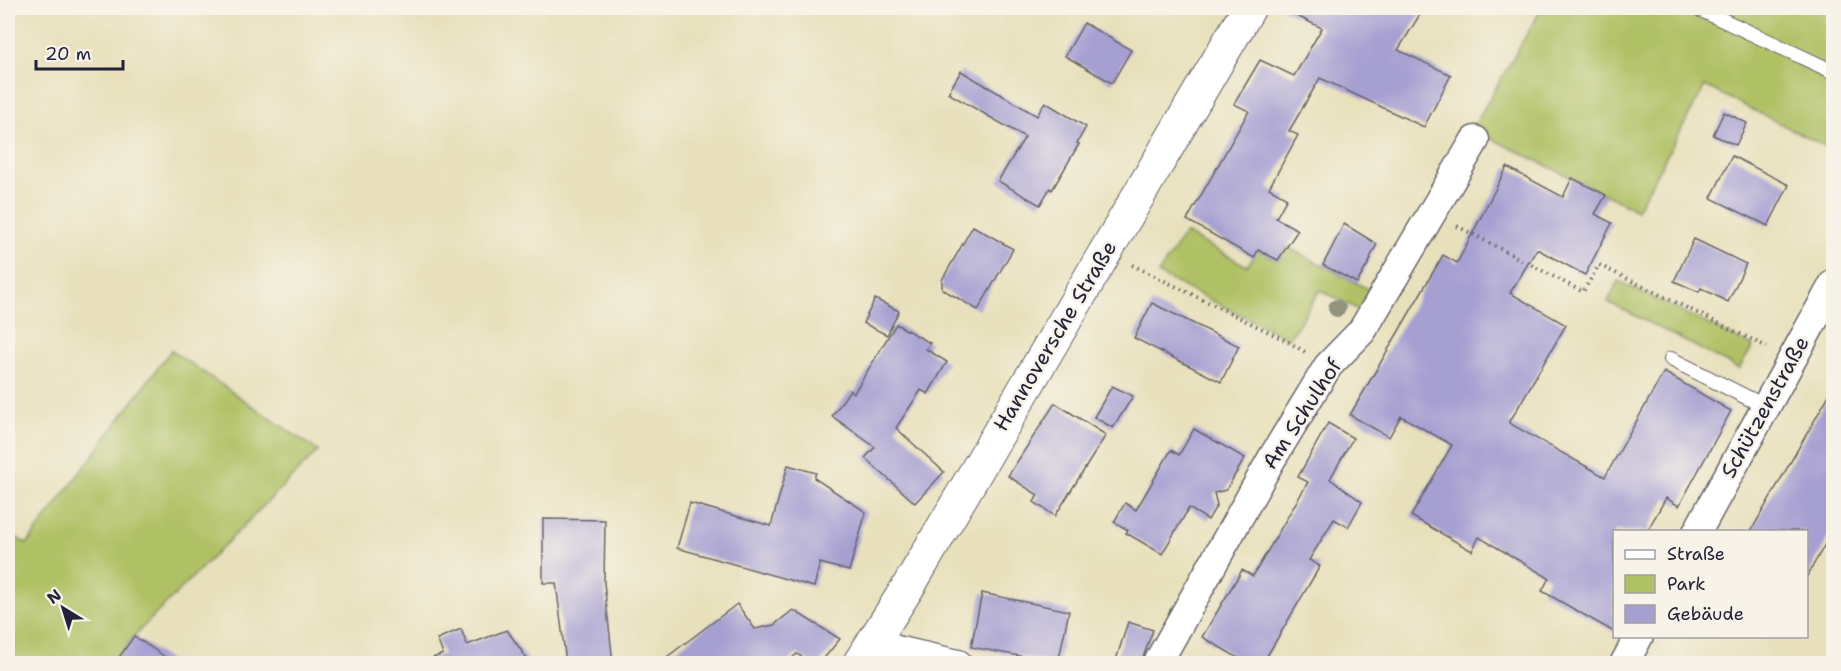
<svg xmlns="http://www.w3.org/2000/svg" width="1841" height="671" font-family="'Shantell Sans',sans-serif">
<style>
.green{fill:#b0c165;stroke:#697250;stroke-width:1.5}
.building{fill:#a69fd2}
.lines{fill:none;stroke-linecap:round;stroke-linejoin:round}
.lane-casing{stroke:#676468;stroke-width:16}
.street-casing{stroke:#676468;stroke-width:31}
.secondary-casing{stroke:#676468;stroke-width:35}
.path{stroke:#676468;stroke-width:4;stroke-dasharray:1.5 4.5;stroke-linecap:butt}
.lane{stroke:#fff;stroke-width:14}
.street{stroke:#fff;stroke-width:28}
.secondary{stroke:#fff;stroke-width:33}
.tree{fill:#93927c}
.labels{text-anchor:middle;stroke-width:5;stroke-linejoin:round;paint-order:stroke}
.street-label{font-size:21px;fill:#22223b;stroke:#f7f3e8}
</style>
<rect width="100%" height="100%" fill="#f7f3e8"/>
<filter id="ink" filterUnits="userSpaceOnUse"><feTurbulence type="fractalNoise" baseFrequency=".0167" numOctaves="2"/><feDisplacementMap in="SourceGraphic" scale="12" xChannelSelector="R" yChannelSelector="G"/><feConvolveMatrix kernelMatrix="1 2 1 2 8 2 1 2 1" color-interpolation-filters="sRGB"/></filter>
<filter id="wash" filterUnits="userSpaceOnUse"><feTurbulence type="fractalNoise" baseFrequency=".008" numOctaves="4" result="noise"/><feDisplacementMap in="SourceGraphic" scale="24" xChannelSelector="R" yChannelSelector="G"/><feGaussianBlur stdDeviation="1.35" result="paint"/><feColorMatrix in="noise" values="0 0 0 0 0 0 0 0 0 0 0 0 0 0 0 0 0 1.4 0 .05"/><feComposite in="paint" operator="in"/></filter>
<g filter="url(#wash)">
<rect width="100%" height="100%" fill="#e8e0bb"/>
<g class="green">
<path d="M1542 8H1833V150L1705 86 1637 210 1472 129Z"/>
<path d="M1185 233 1247 266 1258 250 1278 260 1287 247 1376 293 1365 313 1320 290 1289 339 1158 274Z"/>
<path d="M1618 281 1753 346 1739 369 1608 302Z"/>
<path d="M171 350 318 451 134 636 115 663H8V533L27 544Z"/>
</g>
<g id="blocks">
<g class="building">
<path d="M1280 8H1424L1398 50 1451 75 1424 127 1320 78 1289 131 1298 135 1269 188 1287 198 1276 218 1298 230 1278 260 1258 250 1254 258 1187 220 1249 111 1234 104 1260 60 1294 76 1322 28Z"/>
<path d="M1084 23 1131 50 1112 83 1065 56Z"/>
<path d="M961 71 1037 116 1045 102 1086 127 1077 143 1079 144 1052 190 1050 188 1040 205 998 181 1025 137 948 93Z"/>
<path d="M1724 112 1747 123 1736 145 1713 135Z"/>
<path d="M1732 156 1789 185 1768 226 1711 198Z"/>
<path d="M1507 167 1563 197 1572 178 1606 195 1595 214 1612 223 1585 275 1537 249 1510 293 1566 325 1509 423 1605 477 1664 372 1731 411 1679 506 1666 498 1647 531H1614V632L1542 591 1549 578 1479 537 1472 551 1411 516 1452 445 1401 416 1389 437 1350 415 1443 255 1457 263Z"/>
<path d="M1344 224 1377 244 1370 258 1371 259 1357 283 1323 265Z"/>
<path d="M973 226 1013 249 978 310 942 289V280Z"/>
<path d="M1694 239 1746 264 1728 302 1701 288 1699 292 1674 281Z"/>
<path d="M875 299 899 311 887 335 863 323Z"/>
<path d="M1152 303 1239 346 1221 382 1134 338Z"/>
<path d="M896 324 930 343 926 349 947 362 928 394 921 390 896 428 944 472 915 503 865 458 875 447 832 416 850 390 854 393Z"/>
<path d="M1112 386 1133 396 1113 428 1094 417Z"/>
<path d="M1833 388V530L1806 578V531H1751Z"/>
<path d="M1055 403 1106 435 1055 516 1034 502 1038 495 1008 476Z"/>
<path d="M1328 423 1353 438 1330 479 1362 502 1348 527 1334 519 1309 560 1320 566 1263 663H1247L1202 637 1242 570 1253 576 1308 482 1298 477Z"/>
<path d="M1194 429 1245 458 1226 490 1214 493 1217 505 1208 520 1189 508 1162 554 1126 533 1128 530 1114 522 1125 503 1136 510 1171 450 1179 455Z"/>
<path d="M788 465 816 473 814 478 866 512 849 571 820 563 814 587 677 548 690 503 771 526Z"/>
<path d="M543 519 605 520 604 583 613 663H566L556 583H543Z"/>
<path d="M982 593 1069 611 1058 663 971 647Z"/>
<path d="M737 604 755 629 774 625 793 610 840 639 820 663H812L797 654 786 663H659Z"/>
<path d="M1128 622 1153 630 1141 663H1115Z"/>
<path d="M461 629 467 645 507 630 530 663H425V661L443 654 437 639Z"/>
<path d="M134 636 174 663H115Z"/>
</g>
</g>
</g>
<g filter="url(#ink)">
<use href="#blocks" fill-opacity="0" stroke="#676468" stroke-width="1.5"/>
<g class="lines">
<defs>
<g id="lane">
<path d="M1697 8 1834 72"/>
<path d="M1671 359 1766 407"/>
</g>
<g id="street">
<path d="M1697 532 1834 283"/>
<path d="M876 639 896 650 958 664"/>
<path d="M1157 664 1271 460 1328 366 1362 331 1475 140"/>
<path d="M1624 664 1639 636"/>
</g>
<path id="secondary" d="M859 664 908 587 1249 8"/>
</defs>
<use href="#lane" class="lane-casing"/>
<use href="#street" class="street-casing"/>
<use href="#secondary" class="secondary-casing"/>
<g class="path">
<path d="M1457 226 1583 292 1599 265 1767 347"/>
<path d="M1132 265 1287 341 1305 352"/>
</g>
<use href="#lane" class="lane"/>
<use href="#street" class="street"/>
<use href="#secondary" class="secondary"/>
</g>
<circle class="tree" cx="1337" cy="308" r="9"/>
</g>
<g class="labels">
<g class="street-label">
<text transform="translate(1055 336) rotate(-59)" y="7">Hannoversche Straße</text>
<text transform="translate(1765 407) rotate(-61)" y="7">Schützenstraße</text>
<text transform="translate(1302 414) rotate(-57)" y="7">Am Schulhof</text>
</g>
</g>
<rect width="1841" height="671" fill="none" stroke="#f7f3e8" stroke-width="30"/>
<rect x="1613" y="530" width="195" height="108" fill="#f7f3e8" stroke="#a29fa3" stroke-width="1.5"/>
<rect x="1625" y="550" width="30" height="9" fill="#ffffff" stroke="#a29fa3" stroke-width="1.5"/>
<text x="1667" y="560" font-size="18" fill="#22223b">Straße</text>
<rect x="1625" y="575" width="30" height="18" fill="#b0c165" stroke="#a29fa3" stroke-width="1.5"/>
<text x="1667" y="590" font-size="18" fill="#22223b">Park</text>
<rect x="1625" y="605" width="30" height="18" fill="#a69fd2" stroke="#a29fa3" stroke-width="1.5"/>
<text x="1667" y="620" font-size="18" fill="#22223b">Gebäude</text>
<g transform="translate(63 608) rotate(322)" stroke="#f7f3e8" stroke-width="4.5" paint-order="stroke">
<path d="M0-4.5L10 22L0 15L-10 22Z" fill="#22223b"/>
<text y="-9" font-size="16" font-weight="bold" text-anchor="middle" fill="#22223b">N</text>
</g>
<path d="M36 60v9h87v-9" fill="none" stroke="#22223b" stroke-width="3"/>
<text x="45" y="60" font-size="18" fill="#22223b" stroke="#f7f3e8" stroke-width="4.5" paint-order="stroke">20 m</text>
</svg>
